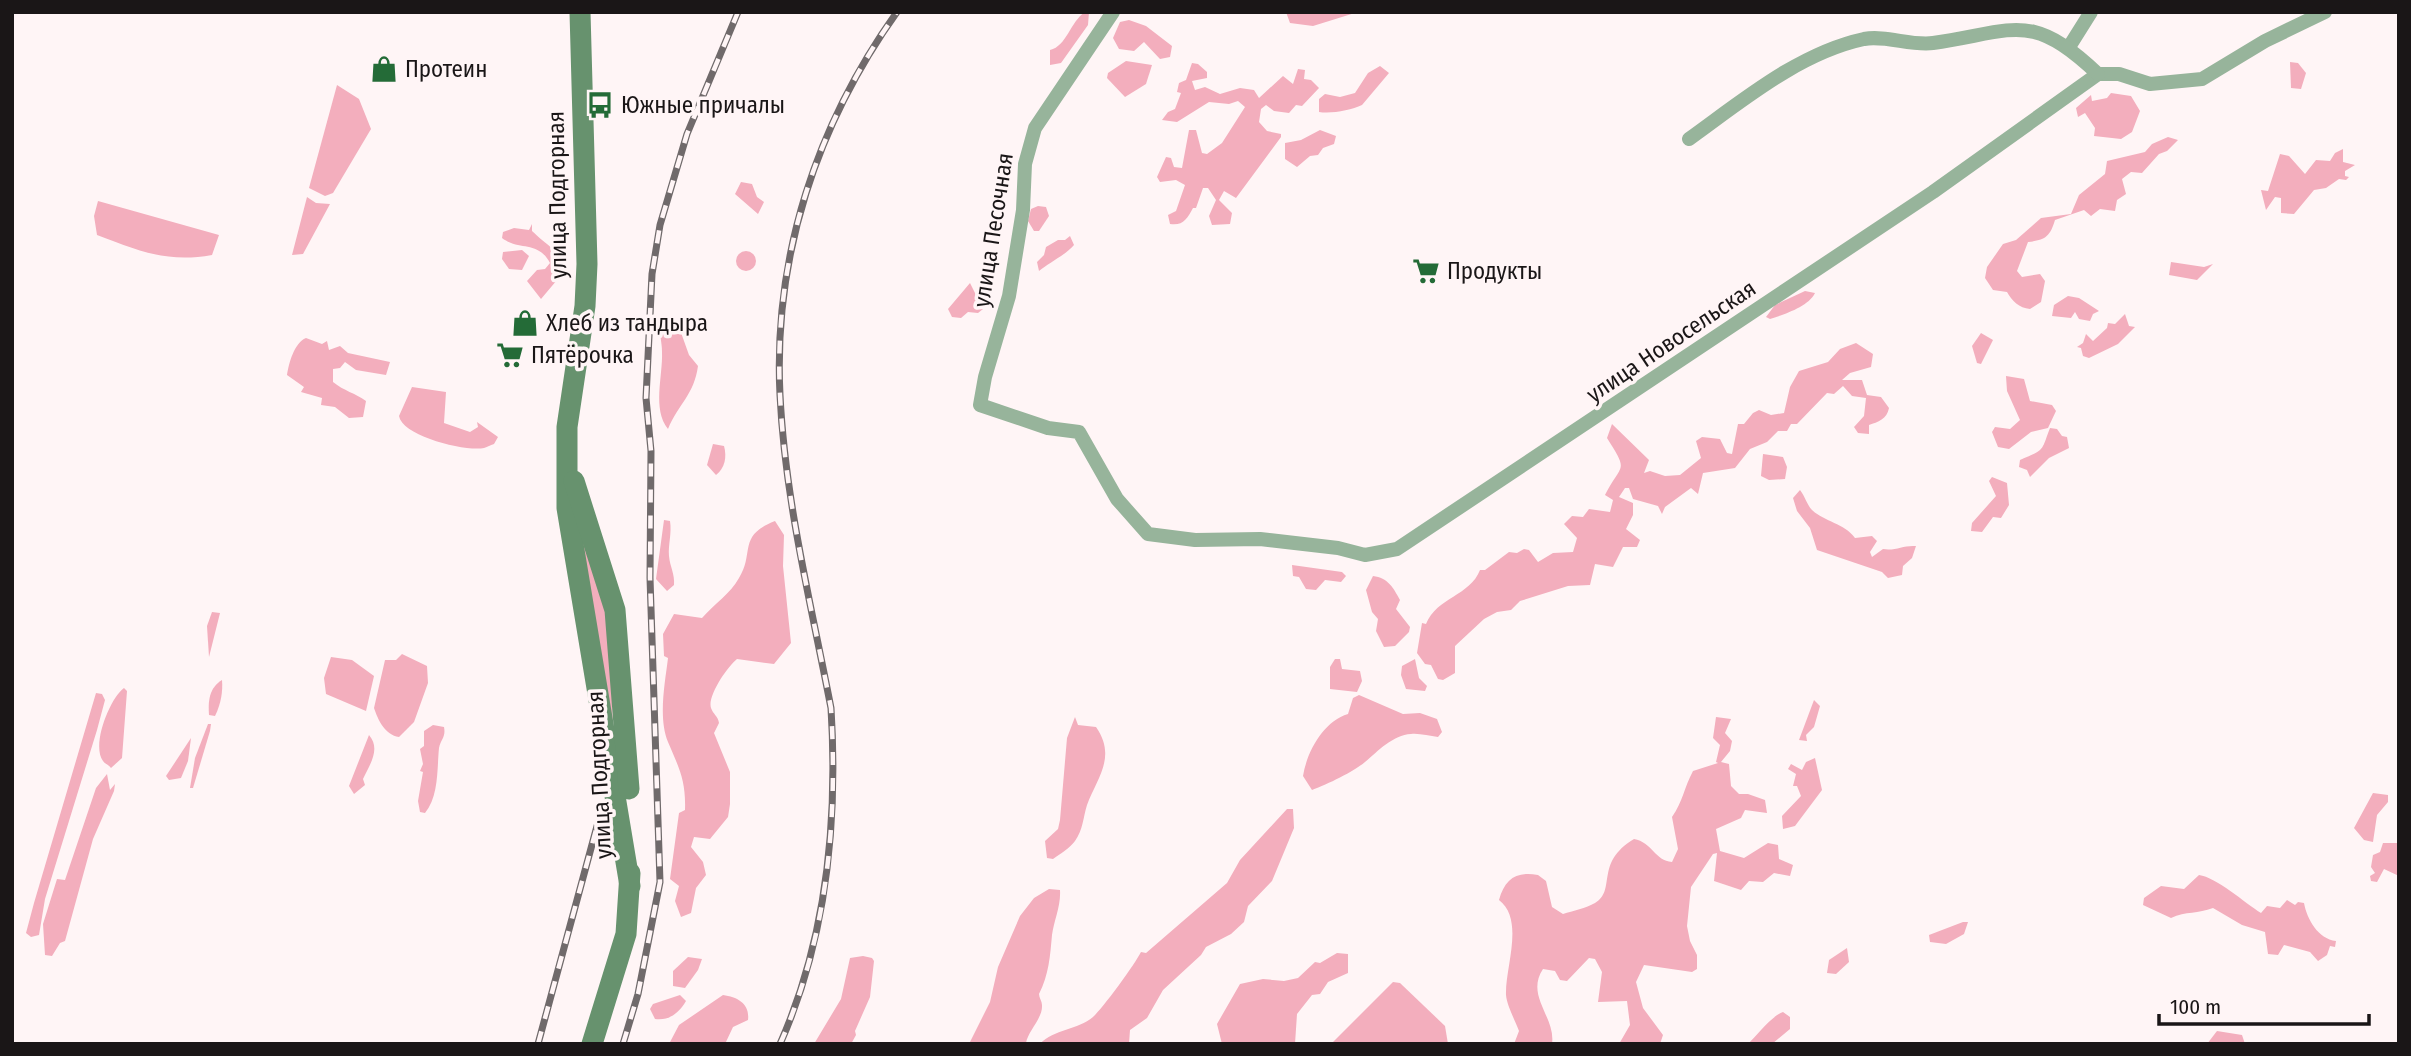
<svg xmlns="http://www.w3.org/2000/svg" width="2411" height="1056" font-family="'Fira Sans Condensed',sans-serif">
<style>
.green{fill:#f3aebd}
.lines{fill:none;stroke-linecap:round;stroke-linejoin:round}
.minor{stroke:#97b49b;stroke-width:14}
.secondary{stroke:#67926e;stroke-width:21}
.rail-casing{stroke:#706a6b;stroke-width:7}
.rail{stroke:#fff5f6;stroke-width:4.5;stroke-dasharray:13;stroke-linecap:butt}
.labels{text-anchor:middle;stroke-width:7;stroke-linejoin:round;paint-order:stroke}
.poi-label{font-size:23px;fill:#1a1617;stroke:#fff5f6;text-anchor:start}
.street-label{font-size:23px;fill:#1a1617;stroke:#fff5f6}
</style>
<rect width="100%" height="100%" fill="#fff5f6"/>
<g class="green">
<path d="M1085 12H1089L1088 25 1061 63 1050 65V50C1067 46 1070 22 1085 12Z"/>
<path d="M1286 12H1358L1313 26 1290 23Z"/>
<path d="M1129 20 1146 26 1172 46 1170 57 1160 59 1144 42 1134 51 1119 49 1113 38 1120 22Z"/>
<path d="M1126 61 1152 65 1146 84 1125 97 1107 78 1108 73Z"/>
<path d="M2290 62 2298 63 2306 73 2301 89 2291 88Z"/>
<path d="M1192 63 1198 64 1207 72V78L1192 81 1195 90 1205 87 1220 94 1240 88 1254 90 1259 98 1283 76 1293 84 1298 69 1305 70 1304 79 1311 80 1319 88 1302 106 1296 105 1289 113 1274 111 1266 105 1261 109 1259 122 1267 131 1281 134V137L1236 198 1224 191 1219 200 1232 213 1230 224 1212 225 1209 216 1216 200 1208 188H1203L1196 208H1193C1187 219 1183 226 1170 224L1168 215 1176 211 1185 185 1176 180 1160 182 1157 177 1166 157 1171 158 1174 167 1182 168 1189 130H1196L1202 153 1207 154 1222 143 1245 107 1238 101 1229 104 1209 102 1177 122 1162 120 1168 112 1175 109 1181 93 1177 92 1179 83 1186 80Z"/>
<path d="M1380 66 1389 73 1362 105C1351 110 1332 114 1319 112V99L1325 94 1340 97 1355 93 1368 73Z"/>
<path d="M337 85 359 99 371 129 333 193 325 196 309 188Z"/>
<path d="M2111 93 2131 96 2140 111 2132 132 2121 139 2094 136 2095 128 2085 113 2078 117 2076 108 2091 95 2092 101 2107 98Z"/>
<path d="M1320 130 1336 136 1334 144 1323 148 1318 155 1310 156 1297 167 1285 159V143L1301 140Z"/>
<path d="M2168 137 2178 140 2167 151 2159 154 2142 173 2131 172 2122 179 2126 194 2117 200 2115 211 2100 209 2091 216 2084 210 2055 220C2050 237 2045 240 2028 242L2017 271 2022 277 2040 274 2045 281 2041 302 2030 309C2019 308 2012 301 2007 292L1993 290 1985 278 1987 267 2003 244 2016 240 2041 218 2071 214 2079 195 2105 174 2107 161 2145 152 2152 144Z"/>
<path d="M2343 149V162L2355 165 2345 171V176L2349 177 2346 180 2339 179 2326 188 2314 190 2294 214 2281 213V198L2275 197 2266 210 2261 190 2268 191 2280 154 2289 156 2305 174 2316 160 2330 161 2335 153Z"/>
<path d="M741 182 752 184 757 197 764 202 758 214 735 194Z"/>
<path d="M307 197 316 203 330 204 303 254 292 255Z"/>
<path d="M98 201 219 235 212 255C167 263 139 251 97 235L94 216Z"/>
<path d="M1038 206 1046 207 1049 216 1039 231H1034L1028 221 1031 209Z"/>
<path d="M532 224V231C552 250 555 246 569 274L557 280 541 299 527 281 537 270 545 269 550 263C538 240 519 251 502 238L503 232 514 228 529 230Z"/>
<path d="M1070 236 1074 245C1068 253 1049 263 1039 271L1037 262 1044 255 1046 247 1058 240H1065Z"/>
<path d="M522 250 529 256 522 270 509 269 502 259 503 252Z"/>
<circle cx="746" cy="261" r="10"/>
<path d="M2171 262 2204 267 2213 264 2197 280 2169 275Z"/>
<path d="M970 283 983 309 978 313 968 312 961 318 952 317 948 309Z"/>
<path d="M1805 291 1815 293C1808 307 1785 314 1770 319L1766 317 1775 305Z"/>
<path d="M2068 296 2079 298 2099 311 2093 314 2090 321 2079 319 2075 312 2071 318 2052 316 2054 305Z"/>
<path d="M2125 314 2129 326 2135 327 2118 344 2089 358 2083 356 2081 348 2077 347 2083 343 2086 334 2093 341 2107 328 2108 323 2115 324Z"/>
<path d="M665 322 679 327 689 355 698 366C694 395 679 403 668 429 652 409 663 376 662 352 662 342 659 335 661 325Z"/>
<path d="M1981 333 1993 340 1981 364 1977 363 1972 346Z"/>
<path d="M306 338 322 344 327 341 329 350 340 346 348 353 390 362 386 375 356 370 345 362 340 368 333 369V382C344 391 355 393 366 401L363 417 349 418 335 407 321 405 322 398 301 392 304 387 287 375C289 363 294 343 306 338Z"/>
<path d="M1856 343 1873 354 1871 367 1850 373 1842 380H1862L1867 395 1881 397 1889 408C1887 419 1878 422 1869 425V434L1858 433 1854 427 1864 416 1866 398 1852 396 1843 386 1834 394 1827 393 1797 424H1791L1787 431H1778L1767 442 1750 449 1735 468 1703 473 1698 494 1691 488 1665 507 1662 514 1658 506 1633 499 1629 488H1625L1619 497 1633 503V515L1626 529 1640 540 1637 547H1623L1613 567 1595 564 1590 585 1568 586 1520 601 1511 610 1497 612 1484 619 1455 646V673L1443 680 1438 679 1431 665 1425 664 1417 653 1422 623 1426 624C1437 597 1470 596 1480 570H1485L1509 552 1517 553 1524 549 1529 550 1538 562 1553 553 1573 552 1577 538 1564 524 1572 516 1583 517 1589 509 1610 512 1613 500 1605 495C1622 462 1629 473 1607 438L1612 424 1649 460 1644 473 1650 471 1665 476 1680 475 1701 458 1696 441 1702 437 1720 439 1727 453 1732 454 1738 424H1744L1753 413 1759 410 1771 415 1784 413 1790 387 1799 371 1828 362 1840 349Z"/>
<path d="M2006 376 2024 379 2030 401 2052 405 2056 411 2048 428 2031 432 2009 449 1998 447 1992 432 1995 427 2010 429 2020 420 2007 391Z"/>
<path d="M412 387 446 392 444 423 470 432 478 427 477 422 498 437 494 444C490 445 488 447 484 448 466 452 402 436 399 416Z"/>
<path d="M2050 428 2057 429 2062 436 2067 437 2069 448 2049 458 2030 477 2027 470 2019 467 2020 460C2046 449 2041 451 2050 428Z"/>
<path d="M713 444 724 446C727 457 725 468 716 475L707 465Z"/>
<path d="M1763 454 1783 457 1787 467 1785 479 1769 480 1761 476Z"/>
<path d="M1992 477 2007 483 2009 505 2001 518 1993 517 1982 532 1971 531 1972 523 1996 496 1989 481Z"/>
<path d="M1800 490C1805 496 1807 505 1812 510 1825 522 1844 523 1855 538L1872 536 1877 541 1870 552 1872 557 1883 549C1896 551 1903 545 1916 546L1912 558 1903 566 1902 575 1888 578 1882 572 1817 550 1810 528 1797 511 1793 498Z"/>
<path d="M574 503 609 622 613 726Z"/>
<path d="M664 520 670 521C672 533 668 545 669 556 670 567 675 574 674 585L667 591 656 579Z"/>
<path d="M775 521 784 535 783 566 791 643 774 664 737 659C728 666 707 696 711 708 713 714 718 716 719 723L714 733 730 772V804L728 817 710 839 694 837 691 847 703 862 706 875 696 888 691 913 681 917 675 901 679 886 670 879 679 813 685 810C686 780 679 768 668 742 658 718 665 683 668 658L664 656 663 634 674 614 702 618C715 603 730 594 739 578 755 552 737 536 775 521Z"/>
<path d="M1292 565 1342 572 1346 576 1341 582 1325 580 1316 590 1306 589 1299 577 1293 576Z"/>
<path d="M1373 576C1388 578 1393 587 1400 600L1396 609 1410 627 1409 632 1395 646 1384 647 1376 631 1378 619 1372 612 1366 590Z"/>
<path d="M212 612 220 613 209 657 207 626Z"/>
<path d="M402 654 427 666 428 683 414 722 399 737C385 735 378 720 374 708L385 660H396Z"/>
<path d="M331 657 352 660 374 676 366 711 326 694 324 678Z"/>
<path d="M1335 659H1340L1342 669 1360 671 1362 681 1357 692 1330 689V667Z"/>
<path d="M1415 659 1419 678 1427 686 1425 691 1406 689 1401 675 1402 666Z"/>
<path d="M222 680C223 691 221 704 215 716L209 715C208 701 209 688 222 680Z"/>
<path d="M124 688 127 691 122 758 111 768C109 765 105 764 103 761 91 745 110 698 124 688Z"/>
<path d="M96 693 102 694 105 700 97 730 45 899 39 935 31 937 26 933 34 903Z"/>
<path d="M1359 695 1403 714 1420 713 1437 719 1442 732 1438 737C1429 736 1419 733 1411 734 1393 735 1378 751 1365 762 1353 772 1328 784 1312 790L1303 776C1307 751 1324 721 1348 714L1353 698Z"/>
<path d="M1814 700 1820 706 1814 727 1806 735 1807 741 1799 740Z"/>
<path d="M1075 717 1078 725 1096 727C1117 757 1097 778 1087 805 1083 818 1083 830 1075 841 1070 848 1060 854 1053 859L1047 858 1045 841 1058 829 1060 820 1067 738Z"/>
<path d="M1716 717 1731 719 1725 733 1732 741 1730 751 1721 762 1729 764 1731 786 1739 794H1748L1765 800 1767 813 1745 810 1741 818 1716 829 1720 851 1744 858 1768 843 1778 845 1779 859 1793 865 1790 876 1774 873 1763 882 1749 881 1741 890 1714 881 1717 853 1713 854 1691 887 1687 926 1690 941 1697 955V969L1692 972 1644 965 1636 982 1643 1008 1663 1035 1660 1044H1619L1630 1025 1627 1001 1598 1002 1602 972 1595 959 1589 958 1567 981 1560 980 1555 971 1543 969C1525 996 1556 1017 1552 1044H1514L1519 1031C1515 1020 1507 1006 1506 995 1505 967 1525 920 1499 900 1505 879 1516 871 1538 875L1546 881 1552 907 1563 914C1573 911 1586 908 1595 903 1617 890 1594 863 1634 839 1652 842 1655 861 1672 862L1678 849 1672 817C1683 801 1684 788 1693 771L1718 763 1716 762 1720 745 1713 738Z"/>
<path d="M208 724H211L210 731 193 788H190L195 758Z"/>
<path d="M433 725 444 727C446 737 441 739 439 748 437 768 439 796 425 813L420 812 418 801 423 772 420 771 423 764 420 749 424 746V731Z"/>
<path d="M369 735C381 749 370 764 363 779L365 785 354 794 349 786Z"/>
<path d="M191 738 188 761 181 778 169 780 166 776Z"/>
<path d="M1815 758 1822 790 1795 826 1783 829 1782 816 1801 796 1797 786H1793L1796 774 1788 769 1791 764 1802 770 1806 762Z"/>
<path d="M107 774 110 790 115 784 114 791 93 839 65 941 60 943 52 956 45 955 43 924 57 879 65 880 96 788Z"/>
<path d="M2373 793 2388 795V802L2377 815 2373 842 2364 840 2354 828Z"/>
<path d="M1287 809H1293L1294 828 1272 881 1248 906 1244 922 1231 934 1206 947 1201 955 1163 990 1147 1018 1130 1030 1129 1044H1040C1054 1029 1078 1030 1093 1017 1103 1008 1135 964 1141 952L1146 953 1227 883 1240 860Z"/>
<path d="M2383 843H2399V876L2384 869 2377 882 2371 881 2370 876 2375 873 2371 867 2373 855 2380 852Z"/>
<path d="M2199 875C2216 877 2245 903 2261 913L2267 906 2280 908 2287 900 2295 905 2298 902 2304 903C2307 919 2318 939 2336 941L2335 947 2330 946 2327 955 2318 961 2310 952 2284 945 2278 955 2268 954 2265 932 2242 925 2213 908C2198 914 2186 911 2171 918L2143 905 2144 898 2161 886 2184 889Z"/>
<path d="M1049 889 1060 890C1061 906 1054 920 1052 935 1050 957 1049 974 1039 994 1039 998 1042 1001 1042 1005 1043 1018 1028 1031 1026 1043L1033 1044H969L990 1002 998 967 1020 916 1034 898Z"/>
<path d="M1963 922H1968L1964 934 1946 944 1930 942 1929 935Z"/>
<path d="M1847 948 1849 962 1836 974 1827 973 1829 960Z"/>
<path d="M1337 953 1348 954V973L1328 982 1320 994 1312 995 1297 1014 1295 1044H1222L1217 1024 1240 984 1263 979 1284 981 1298 978 1315 962 1320 963Z"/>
<path d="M863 956 872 958 874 961 870 997 855 1031 856 1035 851 1044H814L841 999 850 958Z"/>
<path d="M688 957 702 959 698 970 685 988 673 986V971Z"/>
<path d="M1393 982 1400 983 1445 1026 1448 1044H1331Z"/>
<path d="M680 995 686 1001C679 1013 669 1021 655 1019L650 1009 653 1004Z"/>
<path d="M723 995C738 997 750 1004 748 1020L733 1027 725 1044H669L679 1025Z"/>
<path d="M1783 1012 1790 1017V1029L1772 1044H1748C1757 1035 1773 1015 1783 1012Z"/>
<path d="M2217 1031 2242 1035 2245 1044H2207Z"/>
</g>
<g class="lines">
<g class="minor">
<path d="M1113 12 1035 128 1025 164 1023 210 1009 296 985 377 980 405 1048 428 1079 432 1117 499 1148 534 1195 540 1260 539 1338 548 1365 555 1397 549 1933 192 2098 74H2119L2150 84 2202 79 2265 41 2325 12"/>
<path d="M2069 47 2091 12"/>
<path d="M1689 139C1742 101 1799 53 1864 39 1886 35 1911 46 1933 43 2016 31 2030 10 2098 74"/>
</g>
<g class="secondary">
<path d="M580 12 587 264 585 306 567 427V508L630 886"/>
<path d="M574 481 615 610 629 789"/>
<path d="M592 1044 626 934 630 873"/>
</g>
<defs>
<g id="rail">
<path d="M538 1044 603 804"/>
<path d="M623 1044 638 994 660 882 650 578 651 451 646 398 652 274 660 225 687 134 738 12"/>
<path d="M780 1044C827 938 838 822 831 708 811 604 785 500 780 395 773 256 817 124 897 12"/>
</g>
</defs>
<use href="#rail" class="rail-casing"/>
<use href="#rail" class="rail"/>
</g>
<defs>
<symbol id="shop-bare" viewBox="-9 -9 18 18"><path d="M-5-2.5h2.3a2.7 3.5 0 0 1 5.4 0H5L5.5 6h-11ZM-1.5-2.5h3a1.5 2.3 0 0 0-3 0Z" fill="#246b37" stroke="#fff5f6" stroke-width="2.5" paint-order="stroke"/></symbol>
<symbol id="bus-bare" viewBox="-9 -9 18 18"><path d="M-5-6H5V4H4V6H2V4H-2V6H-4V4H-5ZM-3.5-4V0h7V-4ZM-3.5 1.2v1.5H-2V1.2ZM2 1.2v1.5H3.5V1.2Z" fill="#246b37" stroke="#fff5f6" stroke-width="2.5" paint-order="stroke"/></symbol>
<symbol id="supermarket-bare" viewBox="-9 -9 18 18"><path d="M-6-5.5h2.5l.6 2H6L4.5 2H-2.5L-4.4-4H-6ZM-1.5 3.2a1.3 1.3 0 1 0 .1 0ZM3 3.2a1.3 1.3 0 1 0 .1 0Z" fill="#246b37" stroke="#fff5f6" stroke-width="2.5" paint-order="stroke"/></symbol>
</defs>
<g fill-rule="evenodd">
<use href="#shop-bare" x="365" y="50" width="38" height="38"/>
<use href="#bus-bare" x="581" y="86" width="38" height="38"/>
<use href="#supermarket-bare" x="1407" y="252" width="38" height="38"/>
<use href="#shop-bare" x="506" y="304" width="38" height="38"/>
<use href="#supermarket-bare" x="491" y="336" width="38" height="38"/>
</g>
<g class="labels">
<g class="poi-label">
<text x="405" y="77">Протеин</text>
<text x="621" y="113">Южные причалы</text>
<text x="1447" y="279">Продукты</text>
<text x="546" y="331">Хлеб из тандыра</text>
<text x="531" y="363">Пятёрочка</text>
</g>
<g class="street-label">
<text transform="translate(557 195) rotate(-91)" y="8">улица Подгорная</text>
<text transform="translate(993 230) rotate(-81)" y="8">улица Песочная</text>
<text transform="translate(1671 341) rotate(-34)" y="8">улица Новосельская</text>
<text transform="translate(599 775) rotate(-93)" y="8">улица Подгорная</text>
</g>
</g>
<rect width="2411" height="1056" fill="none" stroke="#1a1617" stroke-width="28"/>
<path d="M2159 1014v10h210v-10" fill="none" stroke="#1a1617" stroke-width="3.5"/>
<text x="2170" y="1014" font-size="21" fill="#1a1617" stroke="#fff5f6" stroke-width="5" paint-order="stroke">100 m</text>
</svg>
